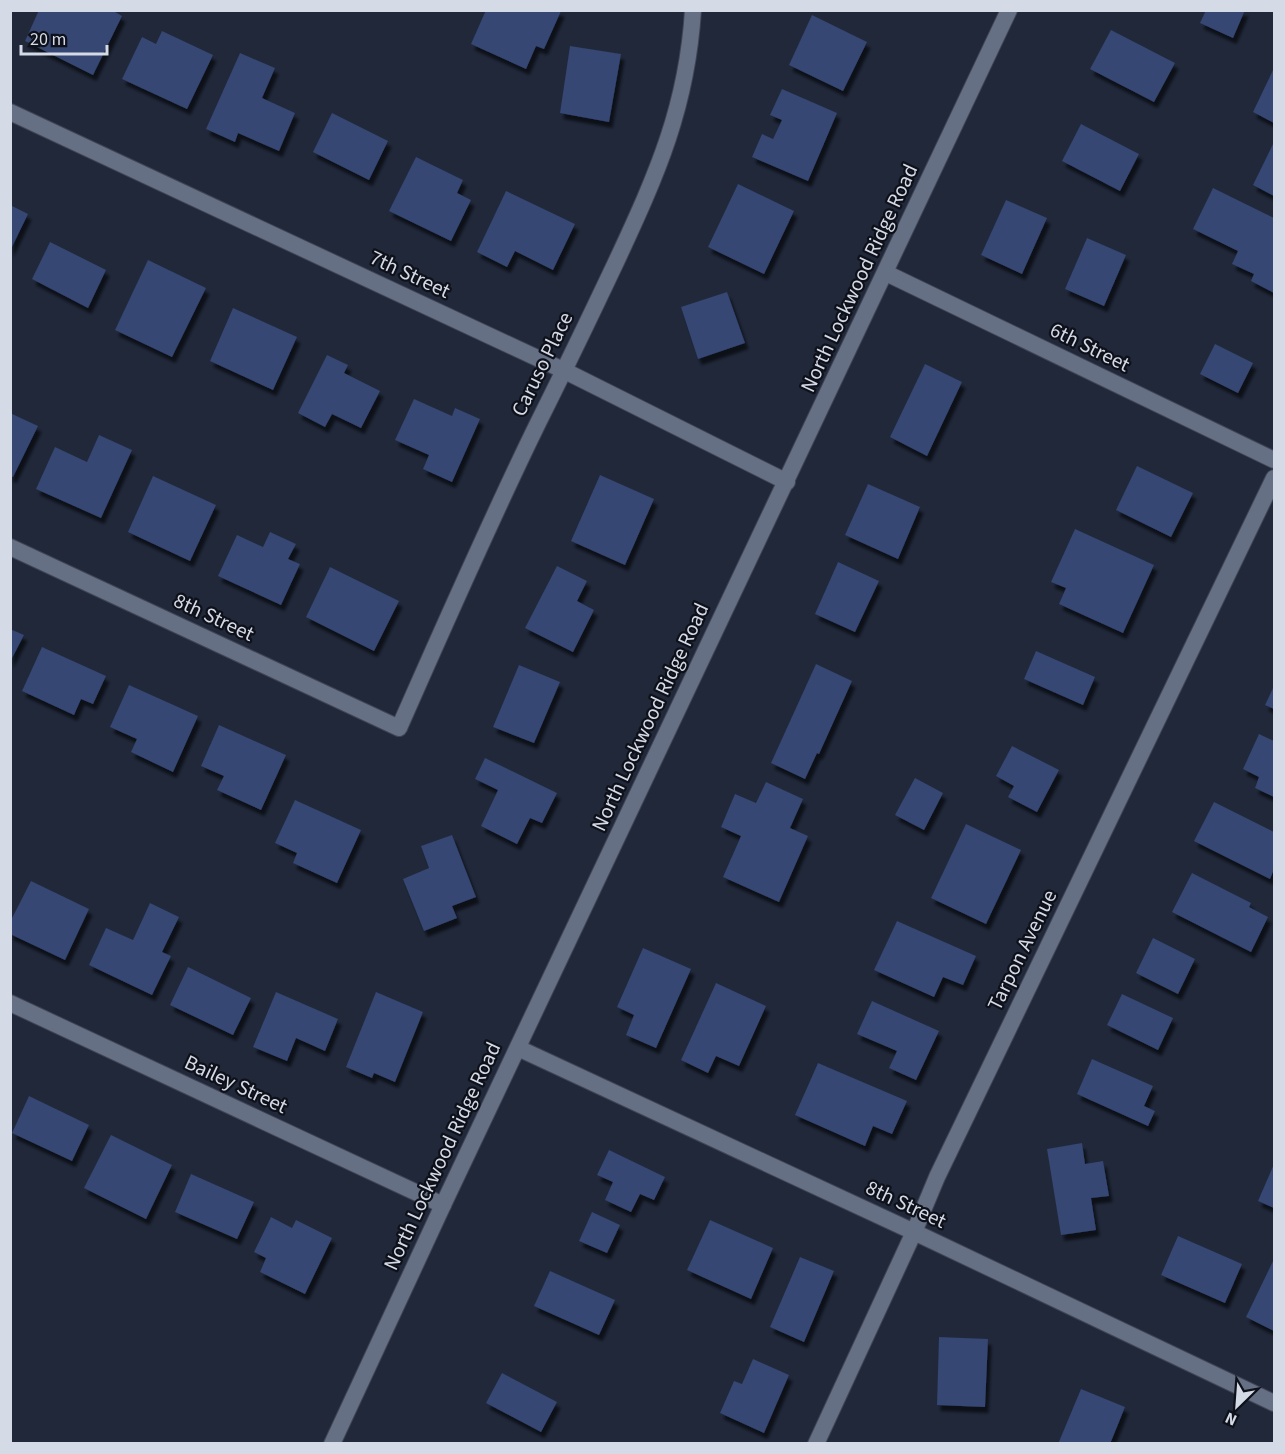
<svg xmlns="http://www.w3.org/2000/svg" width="1285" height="1454" font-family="'Source Sans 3',sans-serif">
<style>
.building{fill:#344672;filter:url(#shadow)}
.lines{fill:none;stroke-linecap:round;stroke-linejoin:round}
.minor-casing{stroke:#3f4554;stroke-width:18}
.tertiary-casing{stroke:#3f4554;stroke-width:18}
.minor{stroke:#667085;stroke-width:16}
.tertiary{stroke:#667085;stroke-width:16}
.labels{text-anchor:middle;stroke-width:4.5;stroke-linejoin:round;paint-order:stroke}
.street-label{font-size:21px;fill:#d5dae7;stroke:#0e1119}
</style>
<defs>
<filter id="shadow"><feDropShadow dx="3.5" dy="6" stdDeviation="1.5" flood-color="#0009"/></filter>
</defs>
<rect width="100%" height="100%" fill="#20283a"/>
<g class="building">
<path d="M39 10H112L122 16 93 75 25 41Z"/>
<path d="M486 10H559L561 11 544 49 536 46 526 69 471 44Z"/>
<path d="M1206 10H1245L1233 38 1200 23Z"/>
<path d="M812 15 867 42 843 91 789 65Z"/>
<path d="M1111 30 1175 63 1154 102 1090 69Z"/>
<path d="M162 31 213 55 187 109 122 79 142 37 156 44Z"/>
<path d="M570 46 621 54 609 122 560 113Z"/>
<path d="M240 53 275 68 262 98 295 113 279 151 238 133 235 142 206 129Z"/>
<path d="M1274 68V123L1253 112Z"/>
<path d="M782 89 837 113 808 181 752 157 762 134 773 139 782 120 770 115Z"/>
<path d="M332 113 388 141 369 180 313 152Z"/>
<path d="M1081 124 1139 154 1120 191 1062 161Z"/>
<path d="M1274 142V196L1253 185Z"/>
<path d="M416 157 463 180 457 193 471 200 451 241 389 211Z"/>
<path d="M738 184 794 211 764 274 708 247Z"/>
<path d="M1213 188 1274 218V293L1251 281 1254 274 1232 264 1238 251 1193 229Z"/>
<path d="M506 191 575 224 553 270 515 251 507 267 477 252Z"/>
<path d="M1006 200 1047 218 1022 274 981 255Z"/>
<path d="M10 205 28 214 10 251Z"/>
<path d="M1087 238 1126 255 1104 306 1065 289Z"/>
<path d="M50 242 106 270 88 308 32 279Z"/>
<path d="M148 260 206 288 172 357 115 330Z"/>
<path d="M727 292 745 343 698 359 681 307Z"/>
<path d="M233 308 297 337 273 390 210 361Z"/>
<path d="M1215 344 1253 363 1238 393 1200 374Z"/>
<path d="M327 355 348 365 344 373 380 391 361 428 332 414 325 427 298 413Z"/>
<path d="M925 364 962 382 927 456 890 437Z"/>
<path d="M414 399 452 416 455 408 480 419 452 482 423 469 429 455 395 440Z"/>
<path d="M10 413 38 426 13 477 10 476Z"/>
<path d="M99 435 132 450 101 518 36 489 55 447 87 462Z"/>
<path d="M1137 466 1193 493 1171 537 1116 510Z"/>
<path d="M600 475 654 499 625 565 571 541Z"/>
<path d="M153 476 216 505 190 561 128 532Z"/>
<path d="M868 484 920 507 898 559 845 535Z"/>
<path d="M1075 529 1154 565 1123 633 1059 604 1066 588 1051 582Z"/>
<path d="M270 532 296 544 288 559 300 564 281 605 218 576 237 535 263 547Z"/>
<path d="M838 562 879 581 855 632 815 614Z"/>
<path d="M557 566 587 581 577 601 594 610 573 652 525 628Z"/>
<path d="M330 567 399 601 374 651 306 617Z"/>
<path d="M10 629 24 635 10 662Z"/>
<path d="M42 647 106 676 93 704 81 699 74 715 22 691Z"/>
<path d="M1036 651 1095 677 1083 705 1024 679Z"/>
<path d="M816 664 852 681 819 754 817 753 805 779 771 763Z"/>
<path d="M519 665 560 682 534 743 493 727Z"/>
<path d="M129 685 198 716 173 772 131 752 137 739 110 727Z"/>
<path d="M1274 686V709L1265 705Z"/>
<path d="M219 725 286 755 261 810 217 790 224 776 201 766Z"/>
<path d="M1259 734 1274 741V797L1255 788 1259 777 1243 769Z"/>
<path d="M1012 746 1059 770 1037 812 1008 797 1014 786 996 776Z"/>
<path d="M485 758 557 793 542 823 530 818 517 844 481 826 498 790 475 779Z"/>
<path d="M915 778 943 793 924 830 895 815Z"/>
<path d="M766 782 803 799 790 828 808 836 779 902 723 877 741 836 721 827 735 794 756 803Z"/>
<path d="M295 800 361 830 337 883 293 863 297 853 275 843Z"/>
<path d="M1214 802 1274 832V869L1270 879 1194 841Z"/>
<path d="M966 824 1021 850 986 924 931 898Z"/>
<path d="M452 835 476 897 452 906 457 918 424 931 403 879 429 868 421 846Z"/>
<path d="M1192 873 1251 903 1249 907 1268 917 1251 952 1172 912Z"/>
<path d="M31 881 89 909 65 960 10 934V922Z"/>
<path d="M150 903 179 917 162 952 171 956 152 995 89 965 106 928 133 940Z"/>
<path d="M897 921 976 956 963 985 943 977 934 997 874 970Z"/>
<path d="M1153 938 1195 959 1178 994 1136 973Z"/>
<path d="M643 948 691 969 656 1048 626 1035 634 1015 617 1007Z"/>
<path d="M188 967 251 998 233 1035 170 1005Z"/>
<path d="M716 983 766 1006 739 1066 716 1056 708 1073 681 1060Z"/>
<path d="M276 992 338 1019 325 1051 296 1038 287 1061 253 1047Z"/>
<path d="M376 992 423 1012 395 1082 374 1073 372 1078 346 1067Z"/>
<path d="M1122 994 1173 1018 1158 1050 1107 1025Z"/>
<path d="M872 1001 939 1031 916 1080 889 1068 897 1051 857 1034Z"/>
<path d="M1092 1059 1153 1086 1144 1106 1155 1111 1148 1126 1077 1094Z"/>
<path d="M818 1063 907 1101 892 1134 873 1126 865 1146 795 1115Z"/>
<path d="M29 1096 89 1125 72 1161 12 1133Z"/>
<path d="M111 1135 172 1165 146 1219 84 1188Z"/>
<path d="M1082 1143 1085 1164 1103 1161 1109 1196 1091 1198 1096 1230 1061 1235 1047 1149Z"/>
<path d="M609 1150 665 1177 654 1200 640 1194 631 1212 605 1200 613 1182 597 1175Z"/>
<path d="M1274 1164V1208L1258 1201Z"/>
<path d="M191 1174 254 1202 237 1239 175 1212Z"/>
<path d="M592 1212 620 1225 607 1253 579 1241Z"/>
<path d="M271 1217 292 1228 296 1220 332 1238 305 1294 260 1272 266 1258 254 1252Z"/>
<path d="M710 1220 773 1248 751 1299 687 1270Z"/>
<path d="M1178 1236 1242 1264 1225 1303 1161 1275Z"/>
<path d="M800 1257 834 1271 804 1342 770 1327Z"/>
<path d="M1274 1259V1331L1246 1317Z"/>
<path d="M550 1271 615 1300 599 1335 534 1306Z"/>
<path d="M939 1337 988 1339 985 1407 937 1405Z"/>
<path d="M753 1359 789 1375 764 1433 720 1413 734 1381 742 1384Z"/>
<path d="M502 1373 557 1402 541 1432 486 1403Z"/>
<path d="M1081 1389 1125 1407 1110 1444H1058Z"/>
</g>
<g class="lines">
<defs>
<g id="minor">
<path d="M10 112 565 371 787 482"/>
<path d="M886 273 1274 460"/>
<path d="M10 547 399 728C444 626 489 523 538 423 565 369 591 315 617 260 657 174 687 107 693 10"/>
<path d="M10 1003 443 1205"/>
<path d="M816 1444 914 1232 937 1177 1274 478"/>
</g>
<g id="tertiary">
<path d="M518 1048 914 1232 1274 1403"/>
<path d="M332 1444 443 1205 1009 10"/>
</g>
</defs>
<use href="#minor" class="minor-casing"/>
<use href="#tertiary" class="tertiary-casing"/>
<use href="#minor" class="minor"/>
<use href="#tertiary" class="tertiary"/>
</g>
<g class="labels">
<g class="street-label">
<text transform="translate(410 274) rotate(25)" y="7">7th Street</text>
<text transform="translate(859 278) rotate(-65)" y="7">North Lockwood Ridge Road</text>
<text transform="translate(1090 347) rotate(26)" y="7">6th Street</text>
<text transform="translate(542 364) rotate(-64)" y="7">Caruso Place</text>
<text transform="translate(214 617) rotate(25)" y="7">8th Street</text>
<text transform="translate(650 717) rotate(-65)" y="7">North Lockwood Ridge Road</text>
<text transform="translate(1022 950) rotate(-64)" y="7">Tarpon Avenue</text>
<text transform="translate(236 1084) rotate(25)" y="7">Bailey Street</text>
<text transform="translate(442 1156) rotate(-65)" y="7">North Lockwood Ridge Road</text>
<text transform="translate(906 1204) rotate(25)" y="7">8th Street</text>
</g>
</g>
<rect width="1285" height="1454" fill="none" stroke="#d5dae7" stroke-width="24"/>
<g transform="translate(1237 1406) rotate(205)" stroke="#0e1119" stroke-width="4.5" paint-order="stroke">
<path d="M0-4.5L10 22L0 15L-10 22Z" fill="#d5dae7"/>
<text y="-9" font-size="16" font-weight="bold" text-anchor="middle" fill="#d5dae7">N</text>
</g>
<path d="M21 45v9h86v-9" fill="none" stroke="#d5dae7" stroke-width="3"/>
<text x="30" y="45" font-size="18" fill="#d5dae7" stroke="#0e1119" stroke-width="4.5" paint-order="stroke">20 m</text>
</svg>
